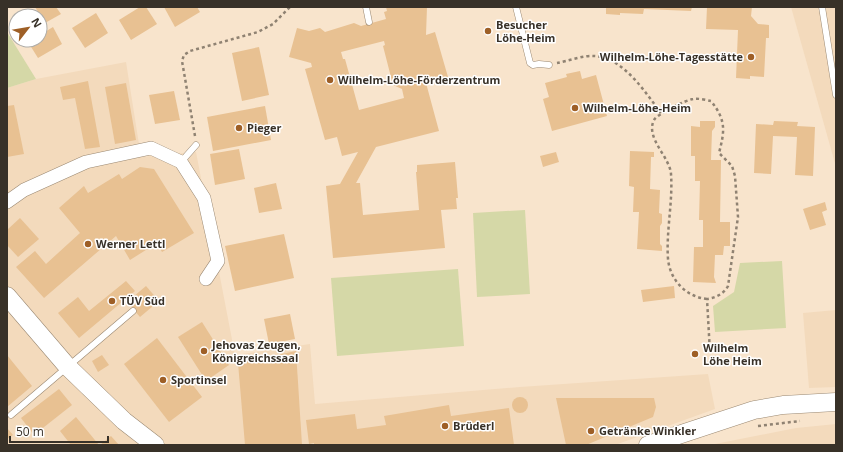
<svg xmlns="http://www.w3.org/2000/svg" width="843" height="452" font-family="'Open Sans',sans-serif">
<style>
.built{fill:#f3dabc}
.green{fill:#d5d8a7}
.building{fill:#e8c192;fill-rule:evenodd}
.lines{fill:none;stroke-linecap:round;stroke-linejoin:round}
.lane-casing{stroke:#9a8872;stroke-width:7}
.street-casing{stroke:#9a8872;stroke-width:14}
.secondary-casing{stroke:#9a8872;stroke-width:19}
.path{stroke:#8f8272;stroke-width:2.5;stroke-dasharray:3 3;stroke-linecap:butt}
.lane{stroke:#fff;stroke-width:6}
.street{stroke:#fff;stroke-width:13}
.secondary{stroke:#fff;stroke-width:18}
.poi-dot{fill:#9e5f26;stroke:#fff;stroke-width:1.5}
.labels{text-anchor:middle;stroke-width:3;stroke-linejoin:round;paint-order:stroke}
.poi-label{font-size:11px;font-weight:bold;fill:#383128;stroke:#fff;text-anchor:start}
</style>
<rect width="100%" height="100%" fill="#f8e4cc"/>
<g class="built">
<path d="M791 7H836V167Z"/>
<path d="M126 62 141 157 196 152 235 355 310 344 315 404 520 387 708 374 715 409 615 445H7V88L36 79Z"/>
<path d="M836 310V387L809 388 803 313Z"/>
<path d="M836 424V445H710L796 428Z"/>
</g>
<g class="green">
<path d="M7 32 36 79 7 88Z"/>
<path d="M525 210 530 294 477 297 473 213Z"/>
<path d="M782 261 786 328 715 332 713 306 734 292 740 263Z"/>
<path d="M458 269 464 346 337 356 331 278Z"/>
</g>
<g class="building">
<path d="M35 7H56L61 14 45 23Z"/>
<path d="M140 7H146L157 24 131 40 119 20Z"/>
<path d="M164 7H197L200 12 175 27Z"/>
<path d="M386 7H427L426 35 435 32 448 77 426 83 439 131 376 147 356 183H360L363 215 419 210 416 172H417V165L455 162 458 198H456L457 209 441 210 445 248 333 258 326 186 340 184 358 152 342 156 337 137 325 140 305 69 312 67 311 63 289 57 297 28 309 31 320 28 325 32 354 23 361 26 386 19 384 12 387 11ZM384 41 385 45 383 46 393 85 402 89 404 98 359 110 345 59H343L341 52Z"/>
<path d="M606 7H692L691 11 644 9 643 14 620 13V15L606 14Z"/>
<path d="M707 7H752L751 16 758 24 769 25V38H766L764 77 750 76V79L736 78 738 30 706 29Z"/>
<path d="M96 13 108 33 85 48 72 28Z"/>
<path d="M53 27 62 44 38 58 28 42 32 40H40V35Z"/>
<path d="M259 47 269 95 242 101 232 53Z"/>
<path d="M580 71 582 79 596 75 607 116 552 131 543 99 549 97 545 83 567 77 566 74Z"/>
<path d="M88 81 100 147 85 149 75 98 63 100 60 87Z"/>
<path d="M126 83 136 140 115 144 105 87Z"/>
<path d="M174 91 180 120 155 124 149 95Z"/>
<path d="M14 105 24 154 7 157V106Z"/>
<path d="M265 106 271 140 213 151 207 117Z"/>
<path d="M700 121H715V127L712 131 711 160H721L720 222H730V246H724L723 255H715L714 277 716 283 693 282 694 247H703V220H699L700 181H695V156H691V126L700 127Z"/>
<path d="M774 121 798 122 797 126 815 127 813 176 795 175 797 137 773 136 771 174 754 173 756 124 773 125Z"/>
<path d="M239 149 245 179 215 185 210 154Z"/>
<path d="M630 151 654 152V157H651L650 189 660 190 659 213 662 214V223L660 226V244L662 246V251L637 249 639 212H633L634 187 629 186Z"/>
<path d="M556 152 559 162 543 167 540 156Z"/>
<path d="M140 167 154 169 194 233 162 252 157 243 130 260 116 236 44 298 16 267 35 251 46 264 80 233 59 208 84 186 88 193 119 174 122 179Z"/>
<path d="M276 183 282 209 259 213 254 188Z"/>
<path d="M825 202 827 210 822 212 826 225 810 230 803 209Z"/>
<path d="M20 218 39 239 18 257 7 245V230Z"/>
<path d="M284 234 294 278 235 291 225 246Z"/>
<path d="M126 281 135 291 79 338 58 313 78 297 89 311Z"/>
<path d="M146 286 159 301 140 317 127 302Z"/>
<path d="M674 286 675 298 643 302 641 290Z"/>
<path d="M290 314 295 339 269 344 264 319Z"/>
<path d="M202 322 229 365 206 381 178 337Z"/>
<path d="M157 338 202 397 169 422 124 364Z"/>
<path d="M296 351 302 445H245L238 363Z"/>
<path d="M7 355 32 386 7 407Z"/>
<path d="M102 355 109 365 98 372 92 361Z"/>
<path d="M59 389 72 405 34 435 21 418Z"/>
<circle cx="520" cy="405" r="8"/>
<path d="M556 398H654L656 407 653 417 586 445H566Z"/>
<path d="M449 405 451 416 509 408 514 445H314V443L309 444 306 420 355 414 357 429 386 425 384 416Z"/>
<path d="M76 417 99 445H71L60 431Z"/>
<path d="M7 428 13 435 7 439Z"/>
<path d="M111 436 119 445H100Z"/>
</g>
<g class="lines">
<defs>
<g id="lane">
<path d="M366 7 369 22"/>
<path d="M516 7 530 63 533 65 539 64 549 65"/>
<path d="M822 7 836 95"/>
<path d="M181 162 196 145"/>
<path d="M11 415 133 311"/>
</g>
<path id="street" d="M7 202 24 190 86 162 151 148 181 162 204 198 218 261 206 279"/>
<g id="secondary">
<path d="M7 296 67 366 124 421 155 445"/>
<path d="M648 445 754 410 783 405 836 402"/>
</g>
</defs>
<use href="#lane" class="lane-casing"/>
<use href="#street" class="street-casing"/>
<use href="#secondary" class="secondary-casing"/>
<g class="path">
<path d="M557 63C568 61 584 55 594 56 623 57 645 92 661 113"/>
<path d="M195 136 182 61 184 55 190 51 258 32 273 24 290 7"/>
<path d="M707 299C686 297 670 280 668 259 666 231 673 202 671 174 670 157 645 138 654 120 657 114 686 100 693 99 698 98 706 100 711 101 726 120 725 130 719 153L732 166 735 176 738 217 728 286C724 294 715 298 707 299L710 353"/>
<path d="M758 426 800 421"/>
</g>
<use href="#lane" class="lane"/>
<use href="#street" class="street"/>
<use href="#secondary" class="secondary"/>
</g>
<g class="poi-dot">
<circle cx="488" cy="31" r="4"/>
<circle cx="751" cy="57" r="4"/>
<circle cx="330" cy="80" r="4"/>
<circle cx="575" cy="108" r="4"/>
<circle cx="239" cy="128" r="4"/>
<circle cx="88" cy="244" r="4"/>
<circle cx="112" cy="301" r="4"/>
<circle cx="204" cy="351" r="4"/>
<circle cx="695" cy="354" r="4"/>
<circle cx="163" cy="380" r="4"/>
<circle cx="445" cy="426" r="4"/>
<circle cx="591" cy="431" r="4"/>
</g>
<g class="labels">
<g class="poi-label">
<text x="496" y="29">Besucher<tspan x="496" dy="13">Löhe-Heim</tspan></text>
<text x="743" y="61" text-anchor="end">Wilhelm-Löhe-Tagesstätte</text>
<text x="338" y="84">Wilhelm-Löhe-Förderzentrum</text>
<text x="583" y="112">Wilhelm-Löhe-Heim</text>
<text x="247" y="132">Pieger</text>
<text x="96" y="248">Werner Lettl</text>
<text x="120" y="305">TÜV Süd</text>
<text x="212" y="349">Jehovas Zeugen,<tspan x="212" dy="13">Königreichssaal</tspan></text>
<text x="703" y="352">Wilhelm<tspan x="703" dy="13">Löhe Heim</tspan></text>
<text x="171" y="384">Sportinsel</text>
<text x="453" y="430">Brüderl</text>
<text x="599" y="435">Getränke Winkler</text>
</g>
</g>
<rect width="843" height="452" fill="none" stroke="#383128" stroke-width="16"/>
<g transform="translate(28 28) rotate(59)"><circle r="19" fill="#ffffff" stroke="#afada9"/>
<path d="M0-3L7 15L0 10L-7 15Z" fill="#9e5f26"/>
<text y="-6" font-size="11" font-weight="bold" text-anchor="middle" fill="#383128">N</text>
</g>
<path d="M10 436v6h98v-6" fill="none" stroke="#383128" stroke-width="2"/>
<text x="16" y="436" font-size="12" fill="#383128" stroke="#ffffff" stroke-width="3" paint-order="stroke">50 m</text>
</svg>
